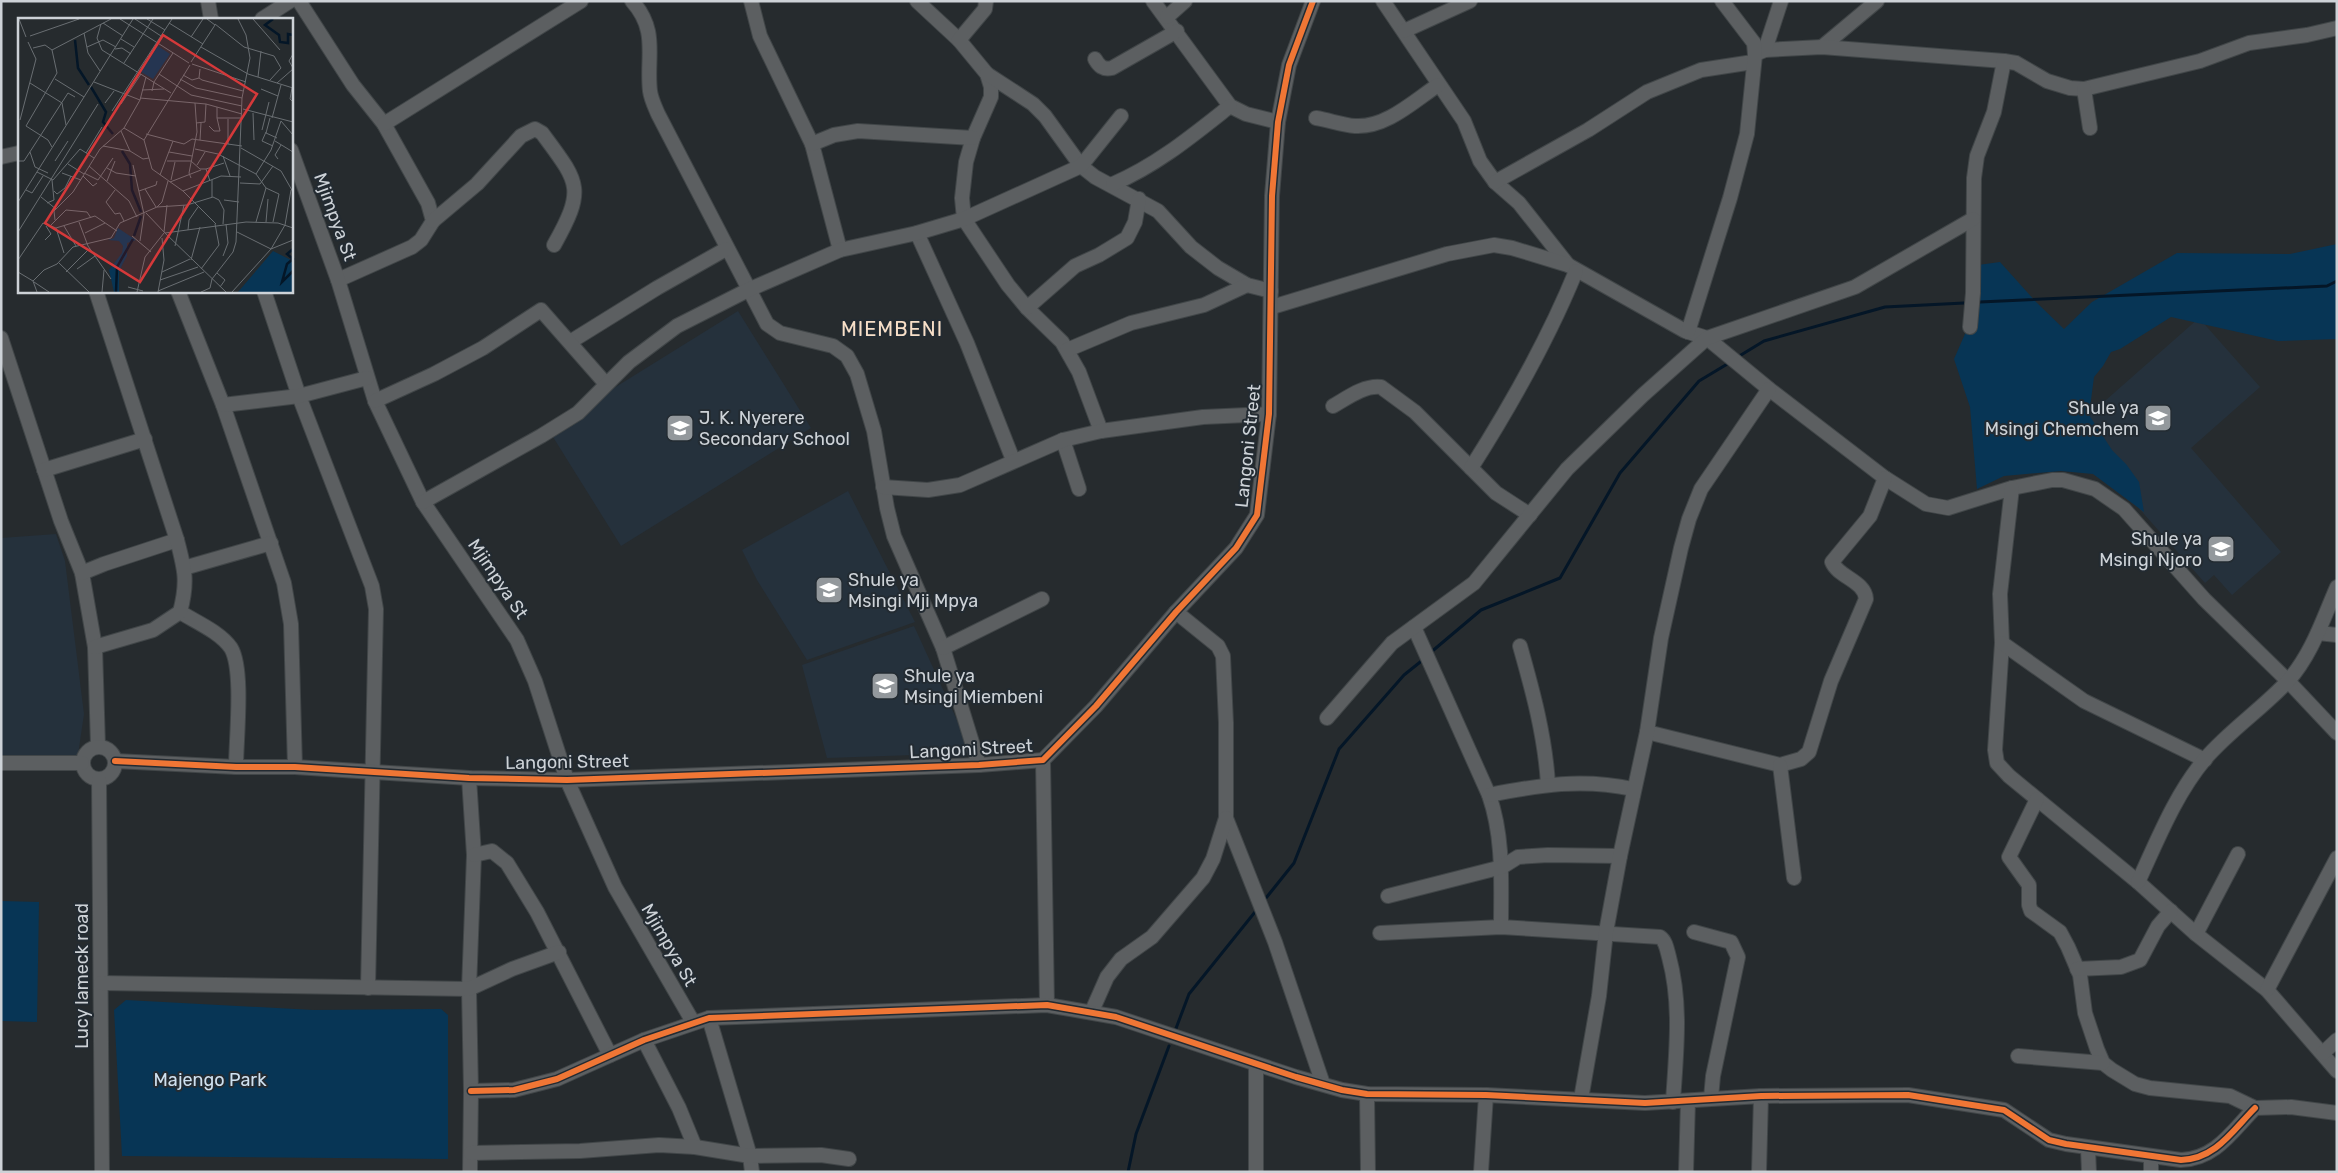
<svg xmlns="http://www.w3.org/2000/svg" width="2338" height="1173" font-family="Rubik,sans-serif">
<style>
.built{fill:#25313c}
.green{fill:#073555}
.lines{fill:none;stroke-linecap:round;stroke-linejoin:round}
.stream{stroke:#041627;stroke-width:3}
.minor-casing{stroke:#414648;stroke-width:16}
.minor{stroke:#5c5f61;stroke-width:14}
.cycleway-casing{stroke:#232b32;stroke-width:9}
.cycleway{stroke:#f07635;stroke-width:6}
.labels{text-anchor:middle;stroke-width:4;stroke-linejoin:round;paint-order:stroke}
.street-label{font-size:18px;fill:#cdd2d7;stroke:#232b32}
.poi-label{font-size:18px;fill:#cdd2d7;stroke:#232b32;text-anchor:start}
.park-label{font-size:18px;fill:#cfe1f0;stroke:#232b32}
.quarter-label{font-size:20px;letter-spacing:1px;fill:#f7dfc8;stroke:#232b32}
.inset-river{fill:none;stroke:#041627;stroke-width:2.5}
.inset-road{fill:none;stroke:#696e72;stroke-width:1}
.view{fill:#d5393a;fill-opacity:0.15;stroke:#d5393a;stroke-width:2.5}
.inset-edge{fill:none;stroke:#cdd2d7;stroke-width:2.5}
</style>
<rect width="100%" height="100%" fill="#262b2e"/>
<g class="built">
<path d="M738 311 811 428 621 546 548 429Z"/>
<path d="M2199 318 2260 387 2191 448 2281 552 2232 595 2214 575 2205 583 2129 497 2080 423Z"/>
<path d="M848 491 915 622 807 660 757 580 742 550Z"/>
<path d="M56 534 65 561 84 714 78 755 1 756V538Z"/>
<path d="M914 626 972 753 827 758 802 665Z"/>
</g>
<g class="green">
<path d="M2337 244V339L2278 341 2171 317 2120 349 2111 352 2103 366 2094 377 2089 415 2112 450 2126 464 2139 482 2144 512 2093 474 2061 471 2004 476 1977 489 1970 407 1954 359 1972 318 1978 265 2000 262 2036 302 2064 329 2092 302 2177 253 2290 254Z"/>
<path d="M1 901 39 902 37 1022 1 1021Z"/>
<path d="M126 1000 313 1010 441 1009 448 1015V1159L122 1156 114 1010Z"/>
</g>
<g class="lines">
<g class="stream">
<path d="M1980 302 2327 286 2337 281"/>
<path d="M1736 358 1764 341 1885 307 1964 303"/>
<path d="M1430 653 1481 610 1560 578 1620 473 1699 381 1729 363"/>
<path d="M1266 898 1294 863 1339 749 1404 675 1424 659"/>
<path d="M1175 1031 1189 994 1255 912"/>
<path d="M1128 1172 1136 1134 1169 1046"/>
</g>
<defs>
<g id="minor">
<path d="M208 1 211 19"/>
<path d="M299 1 353 85 384 124 428 203 433 221 421 240 412 247 338 280"/>
<path d="M632 1C659 31 646 57 650 91 651 99 655 107 658 114L767 324 780 333 833 346 847 356 857 374 874 431 887 508 894 536 943 648 979 765"/>
<path d="M751 1 760 36 812 144 840 250"/>
<path d="M917 1 959 40"/>
<path d="M986 1 985 9 959 40 987 74 991 87V97L973 138 966 162 962 198 964 219 1008 285 1027 308 1062 342 1079 372 1101 431"/>
<path d="M1153 1 1230 106 1246 114 1278 122"/>
<path d="M1383 1 1464 121 1480 161 1495 182 1519 203 1568 265"/>
<path d="M1167 17 1185 1"/>
<path d="M262 19 290 1"/>
<path d="M1404 31 1470 1"/>
<path d="M1822 47 1877 1"/>
<path d="M1765 50 1822 47 2004 61 2016 63 2047 81 2070 88 2084 89 2200 61 2249 43 2307 35 2337 28"/>
<path d="M1758 53 1765 50 1781 1"/>
<path d="M1095 59C1099 66 1103 70 1112 68L1177 31"/>
<path d="M987 74 1033 104 1045 116 1081 166 1095 177 1158 211 1191 247 1218 268 1247 285 1271 291"/>
<path d="M2084 89 2090 128"/>
<path d="M1316 118C1329 120 1342 125 1355 126 1386 128 1414 101 1438 85"/>
<path d="M384 124 581 1"/>
<path d="M812 144 834 135 858 131 973 138"/>
<path d="M291 150 338 280 375 401 423 502 517 640 535 681 567 780 615 887 693 1022"/>
<path d="M1 157 19 153"/>
<path d="M1495 182 1588 130 1647 92 1701 70 1753 62"/>
<path d="M1113 184C1157 165 1192 136 1230 106"/>
<path d="M433 221 477 184 521 136 535 129 542 133C579 183 586 188 554 245"/>
<path d="M917 233 967 343 1013 460"/>
<path d="M178 291 223 405 284 583 291 624 295 767"/>
<path d="M264 291 299 396 372 586 376 609 368 988"/>
<path d="M1272 307 1447 254 1494 245 1512 248 1568 265 1685 331 1707 338 1769 389 1885 478 1926 504 1948 508 2012 488 2052 480H2063L2095 489 2124 509 2204 599 2288 681 2337 733"/>
<path d="M1027 308 1075 266 1099 255 1127 238 1135 222 1139 199"/>
<path d="M1970 327 1973 293 1974 178 1977 156 1994 112 2004 61"/>
<path d="M1688 332 1730 198 1747 134 1755 55 1754 43 1722 1"/>
<path d="M1 338 61 521 82 573 95 647 98 746"/>
<path d="M570 342 657 288 726 249"/>
<path d="M1067 350 1131 323 1204 305 1247 285"/>
<path d="M375 401 434 374 483 348 541 310 606 384"/>
<path d="M223 405 299 396 367 378"/>
<path d="M1333 406C1347 398 1364 385 1381 387L1415 412 1496 493 1530 515"/>
<path d="M1063 440 1079 489"/>
<path d="M1471 468C1511 405 1548 340 1576 271"/>
<path d="M44 470 145 439"/>
<path d="M883 487 928 490 960 485 1063 440 1101 431 1203 417 1269 414"/>
<path d="M2012 488 2000 594 2002 643 1995 750 1997 763 2009 776 2138 882 2196 934 2267 990 2337 1071"/>
<path d="M423 502 541 436 578 413 629 362 677 326 748 290 840 250 917 233 964 219 1081 166 1121 116"/>
<path d="M184 568 271 543"/>
<path d="M82 573 104 564 177 540"/>
<path d="M180 612C196 622 220 632 231 648 244 670 236 740 236 767"/>
<path d="M1176 612 1218 646 1223 656 1226 723V818L1275 942 1323 1084"/>
<path d="M1414 627 1489 795C1504 838 1501 883 1501 927"/>
<path d="M2318 633 2337 635"/>
<path d="M2002 643 2084 701 2205 760"/>
<path d="M1520 646C1533 692 1545 736 1548 784"/>
<path d="M95 647 153 630 180 612C188 582 185 570 177 540L96 291"/>
<path d="M943 648 1042 599"/>
<path d="M1327 718 1392 643 1474 583 1567 469 1643 395 1707 338 1855 287 1973 219"/>
<path d="M1647 732 1780 765 1801 759 1809 752 1831 681 1866 599C1865 581 1838 577 1832 562L1870 516 1885 478"/>
<circle cx="99" cy="763" r="16"/>
<path d="M1043 760 1047 1005"/>
<path d="M115 761 236 767H295L469 778 567 780 979 765 1043 760 1096 706 1176 612 1236 548 1257 515 1269 414 1272 196 1278 122 1289 65 1313 1"/>
<path d="M1 763H82"/>
<path d="M1780 765 1794 878"/>
<path d="M469 778 474 855 469 989 471 1091 470 1172"/>
<path d="M99 779 102 1172"/>
<path d="M1489 795C1541 785 1581 778 1633 789"/>
<path d="M2037 799 2009 857 2029 885V905L2031 911 2060 932 2068 947 2080 975 2085 1013 2097 1049 2103 1063 2112 1070 2135 1084 2150 1088 2230 1096 2255 1108 2291 1107 2337 1113"/>
<path d="M474 855 492 851 507 863 537 912 610 1055"/>
<path d="M2138 882C2158 839 2175 795 2205 759 2230 730 2262 709 2288 681 2312 654 2323 619 2337 587"/>
<path d="M1388 896 1502 867 1518 857 1548 855 1620 856"/>
<path d="M1694 932 1731 942 1738 957 1713 1076 1711 1098"/>
<path d="M1380 933 1501 927 1660 937C1666 941 1667 950 1669 957 1682 1005 1676 1053 1673 1102"/>
<path d="M2196 934 2238 854"/>
<path d="M2077 969 2121 967 2140 960 2158 926 2171 911"/>
<path d="M101 983 469 989 512 969 559 952"/>
<path d="M2267 990 2337 858"/>
<path d="M1092 1011 1107 977 1121 959 1152 937 1203 878 1213 859 1226 818"/>
<path d="M709 1018 750 1156 752 1172"/>
<path d="M644 1040 679 1108 695 1147"/>
<path d="M2323 1053 2337 1040"/>
<path d="M2018 1056 2103 1063"/>
<path d="M471 1091 514 1090 557 1079 644 1040 709 1018 1047 1005 1116 1017 1296 1077 1342 1090 1367 1094 1486 1095 1645 1103 1761 1096 1908 1095 2004 1110 2049 1140 2066 1144 2181 1160C2216 1159 2233 1130 2255 1108"/>
<path d="M1367 1094 1368 1172"/>
<path d="M1581 1099 1599 996 1606 932 1620 856 1647 732 1661 638 1681 548 1689 519 1701 489 1769 389"/>
<path d="M2088 1149 2089 1172"/>
<path d="M471 1153 580 1151 659 1145 695 1147 750 1156 821 1155 849 1159"/>
<path d="M2151 1157V1172"/>
<path d="M1256 1172V1064"/>
<path d="M1481 1172 1486 1095"/>
<path d="M1686 1172 1688 1101"/>
<path d="M1759 1172 1761 1096"/>
</g>
</defs>
<use href="#minor" class="minor-casing"/>
<use href="#minor" class="minor"/>
<defs>
<g id="cycleway">
<path d="M115 761 236 767H295L469 778 567 780 979 765 1043 760 1096 706 1176 612 1236 548 1257 515 1269 414 1272 196 1278 122 1289 65 1313 1"/>
<path d="M471 1091 514 1090 557 1079 644 1040 709 1018 1047 1005 1116 1017 1296 1077 1342 1090 1367 1094 1486 1095 1645 1103 1761 1096 1908 1095 2004 1110 2049 1140 2066 1144 2181 1160C2216 1159 2233 1130 2255 1108"/>
</g>
</defs>
<use href="#cycleway" class="cycleway-casing"/>
<use href="#cycleway" class="cycleway"/>
</g>
<defs>
<symbol id="school-square" viewBox="-11 -11 22 22"><rect x="-9" y="-9" width="18" height="18" rx="4" fill="#93989c" stroke="#232b32"/><path d="M0-5L7-2L0 1L-7-2ZM-4 1L0 2.5L4 1V4Q0 6-4 4Z" fill="#fff"/></symbol>
</defs>
<g fill-rule="evenodd">
<use href="#school-square" x="2142" y="402" width="32" height="32"/>
<use href="#school-square" x="664" y="412" width="32" height="32"/>
<use href="#school-square" x="2205" y="533" width="32" height="32"/>
<use href="#school-square" x="813" y="574" width="32" height="32"/>
<use href="#school-square" x="869" y="670" width="32" height="32"/>
</g>
<g class="labels">
<g class="street-label">
<text transform="translate(335 217) rotate(70)" y="6">Mjimpya St</text>
<text transform="translate(1248 446) rotate(-84)" y="6">Langoni Street</text>
<text transform="translate(498 579) rotate(56)" y="6">Mjimpya St</text>
<text transform="translate(971 749) rotate(-3)" y="6">Langoni Street</text>
<text transform="translate(567 762) rotate(-1)" y="6">Langoni Street</text>
<text transform="translate(669 945) rotate(60)" y="6">Mjimpya St</text>
<text transform="translate(82 976) rotate(-90)" y="6">Lucy lameck road</text>
</g>
<g class="poi-label">
<text x="2139" y="414" text-anchor="end">Shule ya<tspan x="2139" dy="21">Msingi Chemchem</tspan></text>
<text x="699" y="424">J. K. Nyerere<tspan x="699" dy="21">Secondary School</tspan></text>
<text x="2202" y="545" text-anchor="end">Shule ya<tspan x="2202" dy="21">Msingi Njoro</tspan></text>
<text x="848" y="586">Shule ya<tspan x="848" dy="21">Msingi Mji Mpya</tspan></text>
<text x="904" y="682">Shule ya<tspan x="904" dy="21">Msingi Miembeni</tspan></text>
</g>
<g class="park-label">
<text x="210" y="1086">Majengo Park</text>
</g>
<g class="quarter-label">
<text x="892" y="336">MIEMBENI</text>
</g>
</g>
<g transform="translate(18 18)">
<rect width="275" height="275" fill="#262b2e"/>
<path d="M140 28 152 36 135 61 123 54ZM100 210 118 222 109 225V238L101 253V274H96L91 252 104 235 105 228 101 223 90 222 96 220ZM255 233 275 243V274H220Z" fill="#073555"/>
<path class="inset-river" d="M255 1 247 7 261 17 262 24 270 25V16L275 17M57 22 60 50 71 67M73 69 88 94 85 104 95 116M104 133 112 146 114 172 123 194M116 218 123 198M275 231 269 236 275 241 269 246 264 264 275 253M98 274 99 249 115 221"/>
<path class="inset-road" d="M1 1 8 19M102 1 171 45M117 1 143 18M129 1 147 12M235 1 262 32M85 5 105 18M151 5 185 26M83 6 79 20 84 32 153 75M197 6 226 29 256 38 263 50 252 62M66 15 70 35 82 53M12 18 61 1M173 19 185 1M103 21 116 29M69 29 85 22 98 29M183 29 230 56 275 70M97 31 104 30 113 36M34 32 93 1M275 36 271 43 275 50M173 44 197 7 189 1M106 45 135 1M174 46 228 64M172 47 126 122 134 151 165 173 198 206M182 51 181 60 184 62 225 73M141 56 173 77 224 88M165 57 174 62 181 60M240 59 243 33M37 61 66 79M162 61 178 70 224 80M76 64 122 82M12 65 44 85 48 107M259 65 275 51M274 70 272 81 275 84M243 71 260 78M124 72 146 71M134 73 136 64 155 35M122 80 188 86 224 96M87 85 96 73M103 86 123 56M199 89V100H224M225 91 275 104M94 93 154 1M235 95 236 122M252 100 248 115 259 120M254 100 263 67M210 101V126M2 102 18 41 10 24M263 103 275 117M178 105 187 104 188 86M8 108 39 55 34 32 27 27 15 30M8 108 30 122 34 129M191 108 196 113H202L199 100M106 110 126 122M244 112 251 84M103 113 112 133M248 114 244 123 255 128M128 116 166 126 174 121 224 128M182 122 183 105M257 123 275 134M85 128 112 133 125 141 131 140M223 130 263 153 275 174M177 131 200 136 238 156 248 170 238 204M12 134 17 149 30 155M151 134 174 138M68 135 84 109M205 138 212 158M260 141 257 137 263 127M0 143H6L50 75 57 79M37 143 50 123M149 143H173L182 151H188L192 163M50 146 66 156M115 147 126 196 122 223M179 147 187 134M71 148 111 183 119 199M89 150 98 155 118 158M188 151 206 145M19 154 35 162 62 131 76 140M44 155 63 162M66 155 80 162 95 140M238 156 253 132 263 103M142 157 155 123M65 158 75 168 79 165M173 160 171 155 179 114 177 85M153 162 157 144M89 163 97 143M152 164 183 152M222 165 242 166 255 148M248 170 261 176 255 204M127 171 138 189M8 172 14 175 25 158M97 172 88 184 97 196 102 195 106 203M36 173 39 176 47 170 53 158M121 173 138 167 139 163M165 173 203 158 223 159M23 179 38 191M194 179V162M206 182 221 184M0 184 115 1M29 185 36 182 34 162M139 189 169 187 195 179 201 182 206 192 205 206M128 195 147 215 228 204 260 205 275 210M37 202 36 193 55 174 82 131 106 110 122 82 128 59M61 204 70 228 93 261M248 204 250 181M46 208 58 228M31 209 48 192 69 194 73 200M38 210 46 235M170 212 171 202 180 189M0 214 80 86M146 214 208 274M146 214 149 187M219 214 253 231M67 215 87 205M114 218 133 234M27 222 33 216 28 208M157 228 166 187M253 231 267 207 273 172M205 238 210 225 208 206M0 242 25 205 38 210 77 198 99 213M173 242 182 209M41 245 71 274M59 251 77 238M183 251 201 227 197 206M0 254 15 263 19 274M48 254 72 230M144 254 172 241M199 255 207 262 202 269M142 262 180 249M15 263 26 252 39 246 55 229 93 220 102 205 139 189 144 184 150 163M16 264 31 274M110 269 125 273M140 273 186 254M84 274 86 252M119 274 127 239 146 215M140 274 146 242 144 220M183 274 192 270 194 261 215 234 218 224 224 80 232 40 228 17 220 1M214 274 253 231 275 222"/>
<path class="view" d="M145 17 239 76 122 264 27 205Z"/>
<rect width="275" height="275" class="inset-edge"/>
</g>
<rect width="2338" height="1173" fill="none" stroke="#cdd2d7" stroke-width="5"/>
</svg>
